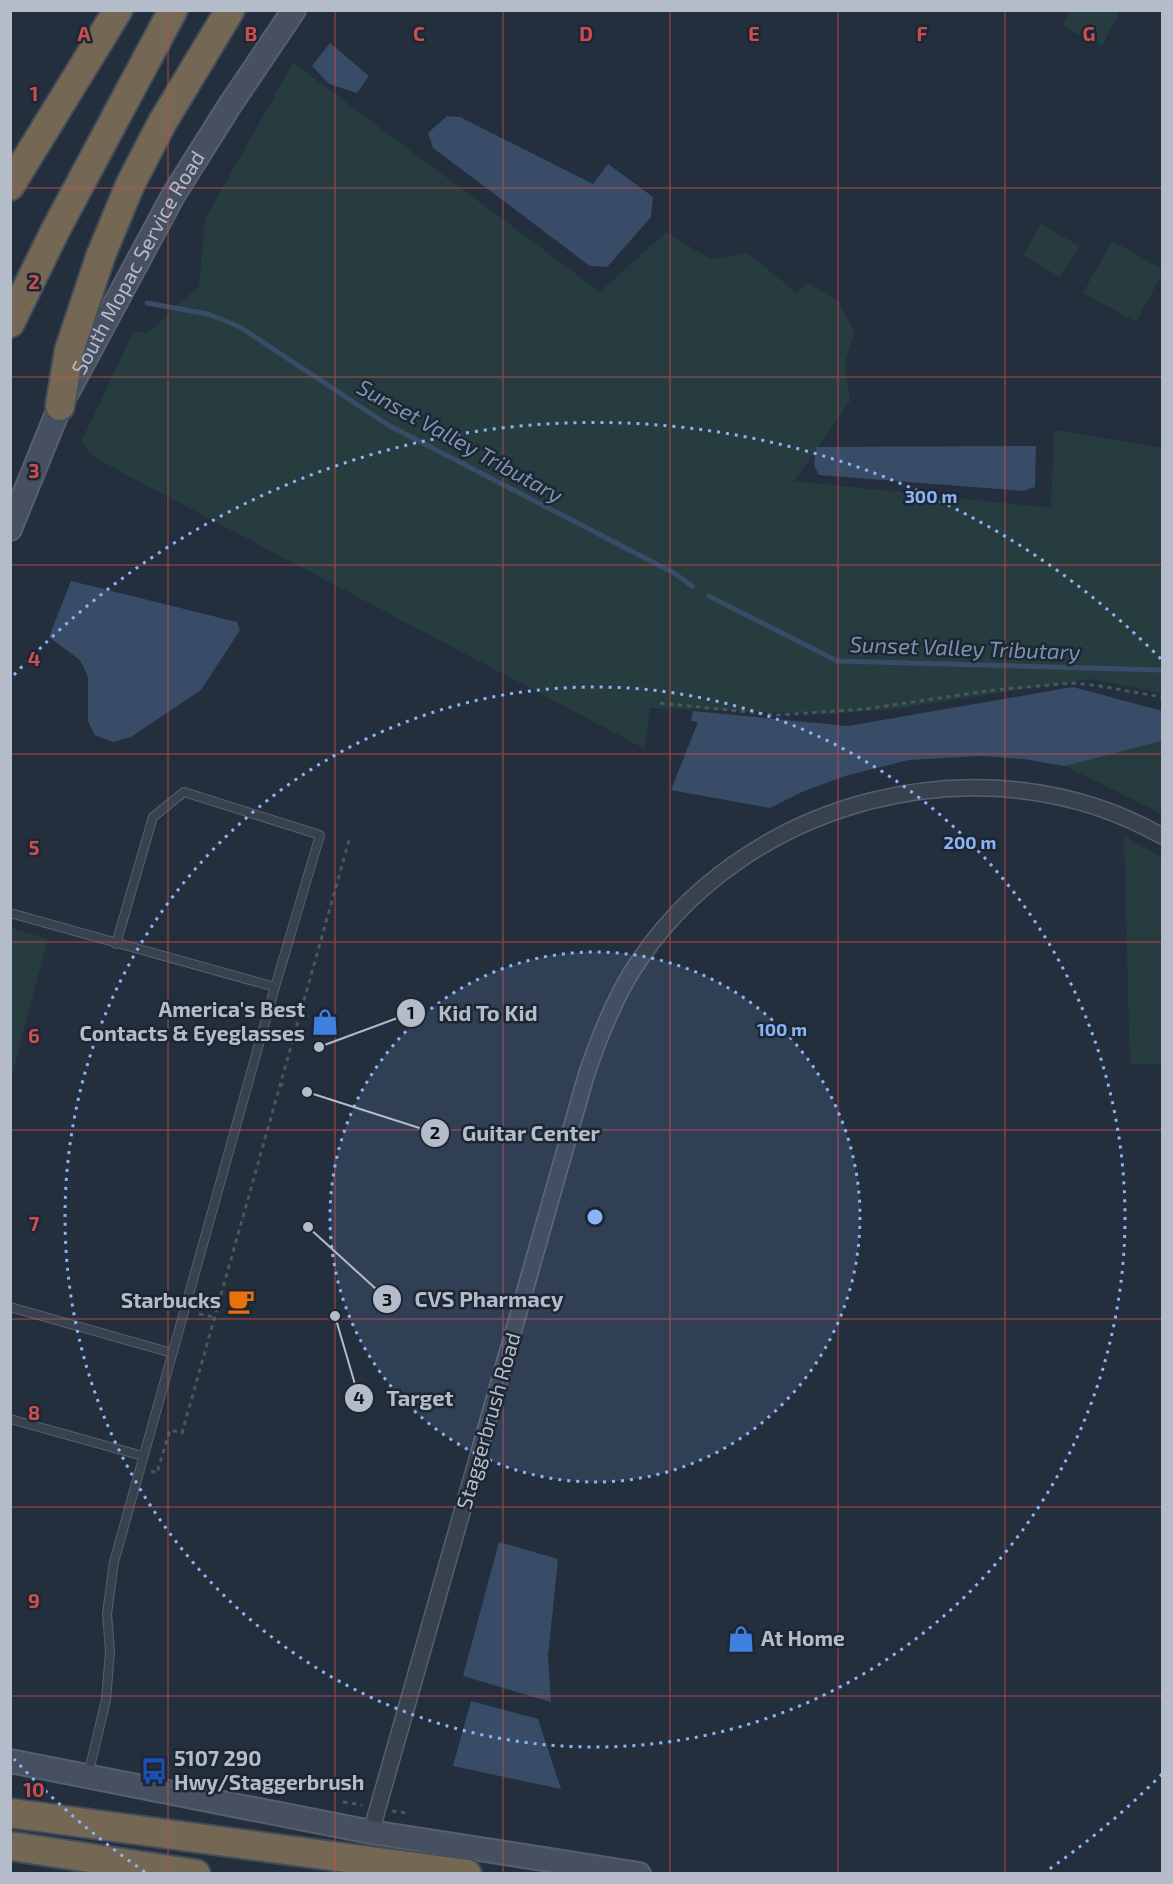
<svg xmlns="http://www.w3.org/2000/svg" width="1173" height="1884" font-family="'Exo 2',sans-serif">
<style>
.green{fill:#263c3f}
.water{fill:#394c67}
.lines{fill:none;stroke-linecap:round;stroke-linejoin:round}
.stream{stroke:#394c67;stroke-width:5}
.service-casing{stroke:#565f6c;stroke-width:10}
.minor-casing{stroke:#565f6c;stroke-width:18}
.secondary-casing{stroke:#565f6c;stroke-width:26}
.motorway-casing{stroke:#434c59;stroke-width:32}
.path{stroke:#44595c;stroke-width:3;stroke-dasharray:4.5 4.5;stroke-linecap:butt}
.service{stroke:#38414e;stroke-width:8}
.minor{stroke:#38414e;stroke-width:15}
.secondary{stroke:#465061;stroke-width:22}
.motorway{stroke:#746855;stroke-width:28}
.grid{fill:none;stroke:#ce4d50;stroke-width:1.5;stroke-opacity:0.55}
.ring{fill:none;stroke:#8ab4f8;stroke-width:3;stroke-dasharray:3 6}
.labels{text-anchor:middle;stroke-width:5;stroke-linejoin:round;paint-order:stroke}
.street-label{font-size:21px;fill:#b4bcc9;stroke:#1d2633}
.poi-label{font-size:21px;font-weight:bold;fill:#b4bcc9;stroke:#1d2633;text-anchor:end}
.water-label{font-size:22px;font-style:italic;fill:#7c92b1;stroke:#1d2633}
.grid-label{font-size:20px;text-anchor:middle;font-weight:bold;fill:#ce4d50;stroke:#1d2633;stroke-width:5;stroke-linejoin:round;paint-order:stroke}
.centre{fill:#8ab4f8;stroke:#1d2633;stroke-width:3}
.ring-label{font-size:18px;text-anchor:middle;font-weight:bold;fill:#8ab4f8;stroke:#1d2633;stroke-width:5;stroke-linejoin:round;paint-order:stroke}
.leader{fill:none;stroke:#b4bcc9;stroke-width:2}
.callout-dot{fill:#b4bcc9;stroke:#1d2633;stroke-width:2}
.mark-label{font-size:18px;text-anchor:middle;font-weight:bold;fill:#111}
.callout-label{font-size:22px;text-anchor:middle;font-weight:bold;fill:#b4bcc9;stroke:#1d2633;stroke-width:5;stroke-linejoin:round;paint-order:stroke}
</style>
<rect width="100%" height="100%" fill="#242f3e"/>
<g class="green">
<path d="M1118 10 1120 11 1102 46 1062 26 1070 11Z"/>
<path d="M293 63 600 292 666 232 710 259 747 253 797 293 808 283 838 301 855 332 845 362 850 401 794 481 1051 508 1054 430 1162 448V693L1090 679 894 709 832 714 650 708 645 749 95 458 81 442 134 331 148 333 199 286 205 219Z"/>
<path d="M1041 224 1079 246 1060 277 1023 255Z"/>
<path d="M1112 241 1162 269V274L1136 322 1083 293Z"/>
<path d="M1162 741V814L1065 766Z"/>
<path d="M1124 836 1162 858V1064H1130Z"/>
<path d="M11 928 48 939 11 1078 10 928Z"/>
</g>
<g class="water">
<path d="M330 43 369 76 357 93 329 84 312 66Z"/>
<path d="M447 116 460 117 593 184 608 164 653 197 651 217 607 267 590 266 433 148 428 133Z"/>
<path d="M1036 446 1035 487 1023 491 819 475 814 465 816 447Z"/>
<path d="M71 581 237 622 240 630 201 690 131 737 113 742 95 735 88 721V677L80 660 49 637Z"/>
<path d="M1073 687 1162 711V741L1065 766 1023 759 982 756 909 760 845 776 802 792 770 808 671 790 698 722 691 721 693 711 848 726Z"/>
<path d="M499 1542 558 1559 548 1656 551 1702 463 1676Z"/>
<path d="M471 1701 538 1719 561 1789 453 1766Z"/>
</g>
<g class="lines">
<g class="stream">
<path d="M147 303 208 314 240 327 388 425 674 573 692 586"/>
<path d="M709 596 837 661 1162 670"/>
</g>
<defs>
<g id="service">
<path d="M10 913 275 987"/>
<path d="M10 1307 172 1353"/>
<path d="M10 1419 143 1456"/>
<path d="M88 1775 106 1700 110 1651 107 1614 114 1562 275 987 320 835 184 792 153 817 116 944"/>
</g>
<path id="minor" d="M371 1832 586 1076C598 1040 611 1006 631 973 739 798 984 735 1162 836"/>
<g id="secondary">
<path id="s1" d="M10 529 60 406 174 194 230 105 294 10"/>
<path d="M10 1761 371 1832 639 1874"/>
</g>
<g id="motorway">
<path d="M10 186 118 10"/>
<path d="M10 323 55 231 173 10"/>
<path d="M60 406 69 351 101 255 130 185 162 123 230 10"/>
<path d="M10 1813 467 1874"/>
<path d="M10 1846 196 1874"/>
</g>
</defs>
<use href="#service" class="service-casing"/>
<use href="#minor" class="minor-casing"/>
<use href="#secondary" class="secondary-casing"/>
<use href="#motorway" class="motorway-casing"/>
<g class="path">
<path d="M660 703 778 715 865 709 994 690 1073 683 1100 686 1162 697"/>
<path d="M300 1013 309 1016"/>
<path d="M292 1039 301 1042"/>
<path d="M279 1084 288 1086"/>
<path d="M199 1314 214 1317"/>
<path d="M151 1471 157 1473 170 1430 182 1433 350 837"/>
<path d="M343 1802 362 1805"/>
<path d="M392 1811 408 1813"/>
</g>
<use href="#service" class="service"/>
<use href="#minor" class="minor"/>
<use href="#secondary" class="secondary"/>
<use href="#motorway" class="motorway"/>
</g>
<path class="grid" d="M168 10V1874M335 10V1874M503 10V1874M670 10V1874M838 10V1874M1005 10V1874M10 188H1162M10 377H1162M10 565H1162M10 754H1162M10 942H1162M10 1130H1162M10 1319H1162M10 1507H1162M10 1696H1162"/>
<circle cx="595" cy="1217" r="265" fill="#8ab4f8" fill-opacity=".12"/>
<g class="ring">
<circle cx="595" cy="1217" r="265"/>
<circle cx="595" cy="1217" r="530"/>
<path d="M1162 1774A795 795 0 0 1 1045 1872M145 1872A795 795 0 0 1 14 1759M14 675A795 795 0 0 1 1162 660"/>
</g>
<defs>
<symbol id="shop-bare" viewBox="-9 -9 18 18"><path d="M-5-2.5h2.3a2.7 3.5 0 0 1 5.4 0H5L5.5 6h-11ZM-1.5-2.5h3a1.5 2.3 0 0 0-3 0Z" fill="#3f7fe0" stroke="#1d2633" stroke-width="2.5" paint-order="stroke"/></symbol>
<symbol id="cafe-bare" viewBox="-9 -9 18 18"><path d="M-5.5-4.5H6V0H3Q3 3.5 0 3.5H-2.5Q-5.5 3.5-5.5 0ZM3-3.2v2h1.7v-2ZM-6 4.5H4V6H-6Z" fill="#e8710a" stroke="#1d2633" stroke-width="2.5" paint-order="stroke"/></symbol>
<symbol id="bus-bare" viewBox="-9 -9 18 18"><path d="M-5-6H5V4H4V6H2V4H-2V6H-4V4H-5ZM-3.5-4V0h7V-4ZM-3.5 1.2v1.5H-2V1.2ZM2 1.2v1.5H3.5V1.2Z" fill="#1a4fb4" stroke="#1d2633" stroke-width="2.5" paint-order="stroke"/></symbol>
</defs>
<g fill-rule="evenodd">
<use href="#shop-bare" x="306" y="1003" width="38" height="38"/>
<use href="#cafe-bare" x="222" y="1282" width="38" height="38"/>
<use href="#shop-bare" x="722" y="1620" width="38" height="38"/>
<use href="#bus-bare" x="135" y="1752" width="38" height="38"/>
</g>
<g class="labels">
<g class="street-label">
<text dy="7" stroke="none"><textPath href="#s1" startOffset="296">South Mopac Service Road</textPath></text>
<text transform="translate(489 1421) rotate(-74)" y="7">Staggerbrush Road</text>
</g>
<g class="poi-label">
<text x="305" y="1017">America's Best<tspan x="305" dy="24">Contacts &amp; Eyeglasses</tspan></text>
<text x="221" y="1308">Starbucks</text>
<text x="761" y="1646" text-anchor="start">At Home</text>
<text x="174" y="1766" text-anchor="start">5107 290<tspan x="174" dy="24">Hwy/Staggerbrush</tspan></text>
</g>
<g class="water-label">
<text transform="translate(460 441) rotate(29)" y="8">Sunset Valley Tributary</text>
<text transform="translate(965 648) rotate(2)" y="8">Sunset Valley Tributary</text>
</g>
</g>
<g class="grid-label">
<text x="84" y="41">A</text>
<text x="251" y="41">B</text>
<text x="419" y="41">C</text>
<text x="586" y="41">D</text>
<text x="754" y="41">E</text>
<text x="922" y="41">F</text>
<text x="1089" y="41">G</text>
<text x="34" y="101">1</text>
<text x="34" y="289">2</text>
<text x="34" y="478">3</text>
<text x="34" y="666">4</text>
<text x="34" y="855">5</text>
<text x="34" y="1043">6</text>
<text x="34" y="1231">7</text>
<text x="34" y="1420">8</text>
<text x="34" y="1608">9</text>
<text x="34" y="1797">10</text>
</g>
<circle cx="595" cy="1217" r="9" class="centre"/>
<g class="ring-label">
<text x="931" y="503">300 m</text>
<text x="970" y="849">200 m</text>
<text x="782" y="1036">100 m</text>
</g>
<path class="leader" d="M319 1047L411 1013M307 1092L435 1133M308 1227L387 1299M335 1316L359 1398"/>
<g class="callout-dot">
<circle cx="319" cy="1047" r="6"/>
<circle cx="307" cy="1092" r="6"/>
<circle cx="308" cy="1227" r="6"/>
<circle cx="335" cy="1316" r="6"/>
<circle cx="411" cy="1013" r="15"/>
<circle cx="435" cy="1133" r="15"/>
<circle cx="387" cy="1299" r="15"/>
<circle cx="359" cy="1398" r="15"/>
</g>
<g class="mark-label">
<text x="411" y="1019">1</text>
<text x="435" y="1139">2</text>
<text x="387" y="1306">3</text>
<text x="359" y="1404">4</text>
</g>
<g class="callout-label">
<text x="488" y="1021">Kid To Kid</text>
<text x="531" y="1141">Guitar Center</text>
<text x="489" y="1307">CVS Pharmacy</text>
<text x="420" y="1406">Target</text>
</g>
<rect width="1173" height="1884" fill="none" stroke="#b4bcc9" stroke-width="24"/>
</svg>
